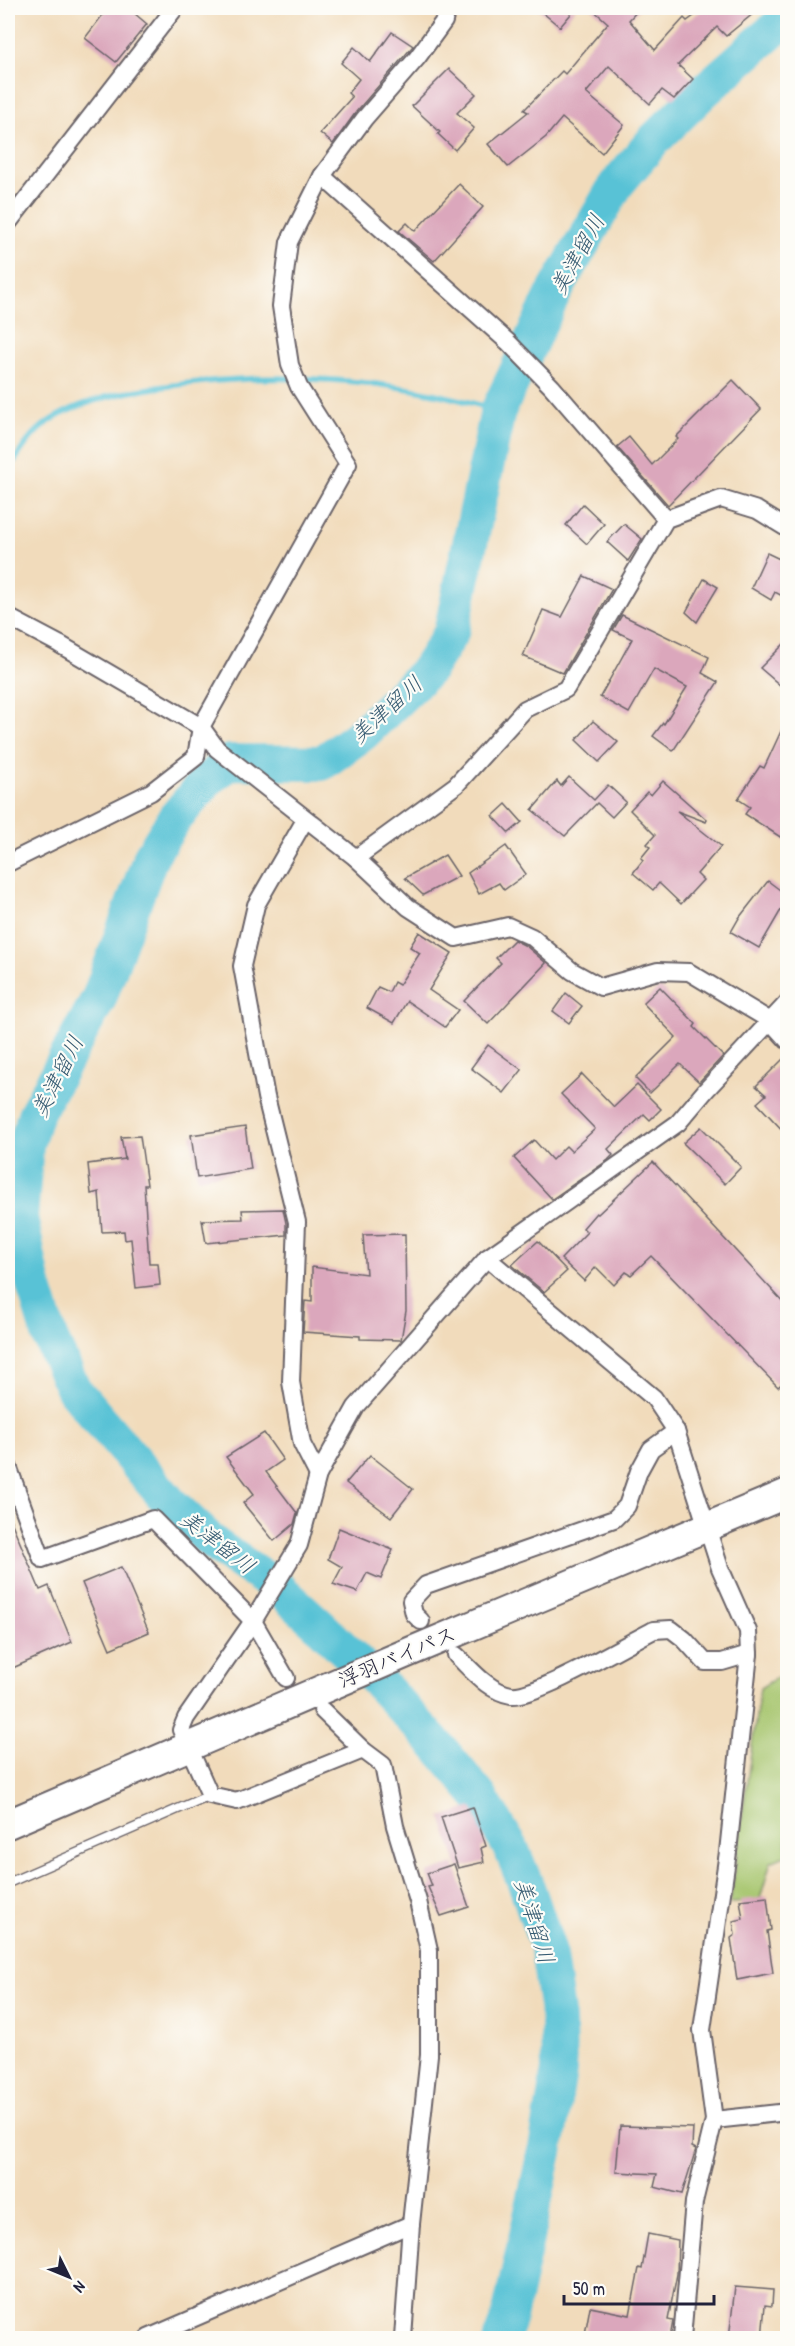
<svg xmlns="http://www.w3.org/2000/svg" width="795" height="2346" font-family="'Patrick Hand','Klee One',sans-serif">
<style>
.green{fill:#a6c56d;stroke:#647454;stroke-width:1.5}
.lines{fill:none;stroke-linecap:round;stroke-linejoin:round}
.stream{stroke:#59c2d6;stroke-width:6}
.river{stroke:#59c2d6;stroke-width:36}
.building{fill:#dba7bc}
.lane-casing{stroke:#6a6368;stroke-width:11}
.street-casing{stroke:#6a6368;stroke-width:20}
.highway-casing{stroke:#6a6368;stroke-width:32}
.lane{stroke:#fff;stroke-width:8}
.street{stroke:#fff;stroke-width:16}
.highway{stroke:#fff;stroke-width:28}
.labels{text-anchor:middle;stroke-width:4.5;stroke-linejoin:round;paint-order:stroke}
.street-label{font-size:21px;fill:#22223b;stroke:#fdfcf7}
.water-label{font-size:22px;font-style:italic;fill:#355a71;stroke:#fdfcf7}
</style>
<rect width="100%" height="100%" fill="#fdfcf7"/>
<filter id="ink" filterUnits="userSpaceOnUse"><feTurbulence type="fractalNoise" baseFrequency=".0167" numOctaves="2"/><feDisplacementMap in="SourceGraphic" scale="12" xChannelSelector="R" yChannelSelector="G"/><feConvolveMatrix kernelMatrix="1 2 1 2 8 2 1 2 1" color-interpolation-filters="sRGB"/></filter>
<filter id="wash" filterUnits="userSpaceOnUse"><feTurbulence type="fractalNoise" baseFrequency=".008" numOctaves="4" result="noise"/><feDisplacementMap in="SourceGraphic" scale="24" xChannelSelector="R" yChannelSelector="G"/><feGaussianBlur stdDeviation="1.35" result="paint"/><feColorMatrix in="noise" values="0 0 0 0 0 0 0 0 0 0 0 0 0 0 0 0 0 1.4 0 .05"/><feComposite in="paint" operator="in"/></filter>
<g filter="url(#wash)">
<rect width="100%" height="100%" fill="#f1dbbb"/>
<path class="green" d="M787 1671V1855L771 1862 759 1902 730 1903 760 1688Z"/>
<g class="lines">
<path class="stream" d="M8 470C24 447 31 432 56 417 88 399 124 392 160 387 269 371 393 376 498 411"/>
<path class="river" d="M501 2338 509 2317 548 2138 559 2071 558 2020 548 1949 528 1890 511 1848 479 1796 436 1744 379 1683 318 1624 276 1586 215 1545 170 1503 74 1390 50 1338 33 1282 20 1217 26 1145 35 1115 99 998 151 856 175 818 208 779 230 762 322 763 362 734 427 671 451 633 498 411 554 293 616 185 654 140 704 91 788 17"/>
</g>
<g id="blocks">
<g class="building">
<path d="M108 8H128L147 24 116 62 85 38Z"/>
<path d="M537 8H576L560 27Z"/>
<path d="M591 8H640L629 20 655 50 684 18 687 21 705 8H760L726 36 717 27 678 65 693 79 674 99 662 90 650 104 609 66 586 93 624 125 602 153 562 118 546 137 508 167 488 144 528 112 524 110 562 71 565 74 608 23Z"/>
<path d="M392 32 413 46 356 112 333 144 320 133 352 97 348 93 359 79 341 63 354 47 370 62Z"/>
<path d="M449 69 476 94 457 113 474 128 455 150 438 134 440 132 412 106Z"/>
<path d="M459 184 483 207 434 261 399 231 407 223 415 231Z"/>
<path d="M733 380 761 409 668 505 617 447 629 437 652 465 678 439 676 437Z"/>
<path d="M583 504 604 524 587 544 566 525Z"/>
<path d="M624 524 642 539 628 561 607 542Z"/>
<path d="M767 553 788 563V599L775 592 771 600 751 588Z"/>
<path d="M584 576 612 589 563 673 523 656 543 610 562 617Z"/>
<path d="M704 579 718 587 697 622 686 612Z"/>
<path d="M622 615 709 657 702 673 718 682 673 751 653 736 663 723 664 724 687 687 654 669 629 713 600 697 632 639 613 630Z"/>
<path d="M788 640V692L760 668Z"/>
<path d="M788 716V842L745 814 750 807 738 799 760 766 764 768Z"/>
<path d="M593 721 618 742 599 762 576 740Z"/>
<path d="M569 777 594 800 608 785 626 802 612 817 597 803 565 836 532 810 557 781 561 786Z"/>
<path d="M663 781 707 820 706 822 677 811 721 846 697 874 703 880 681 904 659 883 653 890 633 873 643 860 641 858 650 847 647 844 655 835 630 810 647 792 651 795Z"/>
<path d="M506 804 522 822 509 833 493 816Z"/>
<path d="M506 846 526 874 504 890 499 883 479 894 468 873Z"/>
<path d="M445 855 459 876 423 895 405 878Z"/>
<path d="M768 881 788 896V898L759 948 731 932 739 918Z"/>
<path d="M419 932 452 953 429 990 458 1010 445 1027 407 1001 394 1023 367 1008 378 987 389 992 394 982 399 985 420 953 410 947Z"/>
<path d="M514 940 526 946 546 963 488 1024 464 1001 501 963 496 958Z"/>
<path d="M660 987 696 1024 694 1027 723 1056 699 1082 680 1064 650 1093 635 1078 676 1037 643 1003Z"/>
<path d="M566 993 582 1006 569 1023 553 1011Z"/>
<path d="M488 1045 522 1070 504 1093 471 1068Z"/>
<path d="M788 1054V1136L757 1103 766 1095 756 1086Z"/>
<path d="M582 1074 614 1107 637 1085 661 1109 650 1120 644 1114 608 1149 613 1155 608 1160 552 1199 514 1158 534 1140 552 1160 566 1146 571 1151 595 1129 561 1094Z"/>
<path d="M245 1127 251 1169 197 1178 191 1135Z"/>
<path d="M701 1127 741 1167 725 1184 683 1143Z"/>
<path d="M140 1136 147 1185H144L149 1263H158L160 1285 136 1288 131 1239 125 1240 124 1231 102 1232 99 1192 91 1194 88 1164 125 1159 121 1137Z"/>
<path d="M653 1162 788 1307V1378L778 1387 651 1256 631 1275 626 1272 614 1285 596 1267 584 1281 561 1259 587 1232 583 1228 596 1213 598 1214Z"/>
<path d="M283 1209 286 1223V1235L206 1243 202 1220 243 1219 242 1210Z"/>
<path d="M405 1234 406 1311 401 1340 360 1339V1336L303 1332 305 1301 312 1302V1267L366 1274 363 1235Z"/>
<path d="M538 1241 567 1271 544 1292 512 1265Z"/>
<path d="M264 1433 283 1460 266 1472 297 1513 294 1524 274 1541 243 1503 254 1494 226 1457Z"/>
<path d="M370 1455 413 1489 391 1517 346 1483Z"/>
<path d="M8 1514 40 1590 49 1586 72 1642 8 1670Z"/>
<path d="M339 1528 393 1550 381 1579 367 1573 357 1592 333 1584 342 1567 328 1559Z"/>
<path d="M121 1567 149 1632 110 1649 82 1583Z"/>
<path d="M473 1807 486 1846 481 1848 484 1862 458 1868 441 1817Z"/>
<path d="M454 1864 469 1907 441 1916 428 1887 432 1886 427 1873Z"/>
<path d="M767 1897 771 1930 767 1931 773 1973 737 1980 731 1938 735 1935 733 1921 743 1919 740 1900Z"/>
<path d="M620 2126 693 2128 692 2147 696 2149 682 2194 654 2187 657 2174 616 2172Z"/>
<path d="M648 2234 678 2240 677 2274 668 2320 673 2321 670 2338H606L585 2334 590 2307 630 2315 639 2268 642 2269Z"/>
<path d="M735 2287 773 2290 772 2306 765 2305 762 2338H729Z"/>
</g>
</g>
</g>
<g filter="url(#ink)">
<use href="#blocks" fill-opacity="0" stroke="#6a6368" stroke-width="1.5"/>
<g class="lines">
<defs>
<path id="lane" d="M8 1883 210 1795"/>
<g id="street">
<path d="M322 176 508 342 552 387 666 519"/>
<path d="M8 223 175 8"/>
<path d="M8 617 59 644 201 727 217 749 356 858 408 907 456 938 508 926 532 937 572 971 601 987 658 971 689 972 769 1020 788 1041"/>
<path d="M305 820 256 905 242 966 266 1097 297 1222 291 1382 302 1444 318 1475"/>
<path d="M356 858 456 785 525 709 566 689 666 519 721 499 757 510 788 529"/>
<path d="M8 863 151 792 196 757 201 727 348 464 299 387 290 365 281 306 289 242 322 176 364 119 417 58 444 21 447 8"/>
<path d="M487 1258 654 1398 676 1431 720 1568 748 1631 749 1654 728 1852 702 2030 714 2120 694 2202 682 2338"/>
<path d="M8 1466 42 1559 153 1519 253 1621 286 1678"/>
<path d="M421 1621 414 1614 411 1601 426 1585 614 1519 627 1506 639 1471 651 1449 676 1431"/>
<path d="M456 1655C472 1670 488 1691 511 1695 535 1698 628 1643 654 1630L671 1629 684 1639 705 1662H722L749 1654"/>
<path d="M322 1710 363 1750 237 1801 210 1795 181 1730 186 1718 253 1621 299 1545 318 1475 356 1407 487 1258 678 1123 706 1090 788 1002"/>
<path d="M363 1750 383 1765 395 1826 418 1901 429 1950V2055L411 2224 403 2338"/>
<path d="M714 2120 788 2112"/>
<path d="M148 2338 411 2224"/>
</g>
<path id="highway" d="M8 1824 414 1650 788 1493"/>
</defs>
<use href="#lane" class="lane-casing"/>
<use href="#street" class="street-casing"/>
<use href="#highway" class="highway-casing"/>
<use href="#lane" class="lane"/>
<use href="#street" class="street"/>
<use href="#highway" class="highway"/>
</g>
</g>
<g class="labels">
<g class="street-label">
<text transform="translate(397 1657) rotate(-23)" y="7">浮羽バイパス</text>
</g>
<g class="water-label">
<text transform="translate(577 254) rotate(-61)" y="8">美津留川</text>
<text transform="translate(386 709) rotate(-42)" y="8">美津留川</text>
<text transform="translate(57 1076) rotate(-63)" y="8">美津留川</text>
<text transform="translate(218 1542) rotate(38)" y="8">美津留川</text>
<text transform="translate(535 1921) rotate(73)" y="8">美津留川</text>
</g>
</g>
<rect width="795" height="2346" fill="none" stroke="#fdfcf7" stroke-width="30"/>
<g transform="translate(69 2277) rotate(133)" stroke="#fdfcf7" stroke-width="4.5" paint-order="stroke">
<path d="M0-4.5L10 22L0 15L-10 22Z" fill="#22223b"/>
<text y="-9" font-size="16" font-weight="bold" text-anchor="middle" fill="#22223b">N</text>
</g>
<path d="M564 2295v9h150v-9" fill="none" stroke="#22223b" stroke-width="3"/>
<text x="573" y="2295" font-size="18" fill="#22223b" stroke="#fdfcf7" stroke-width="4.5" paint-order="stroke">50 m</text>
</svg>
